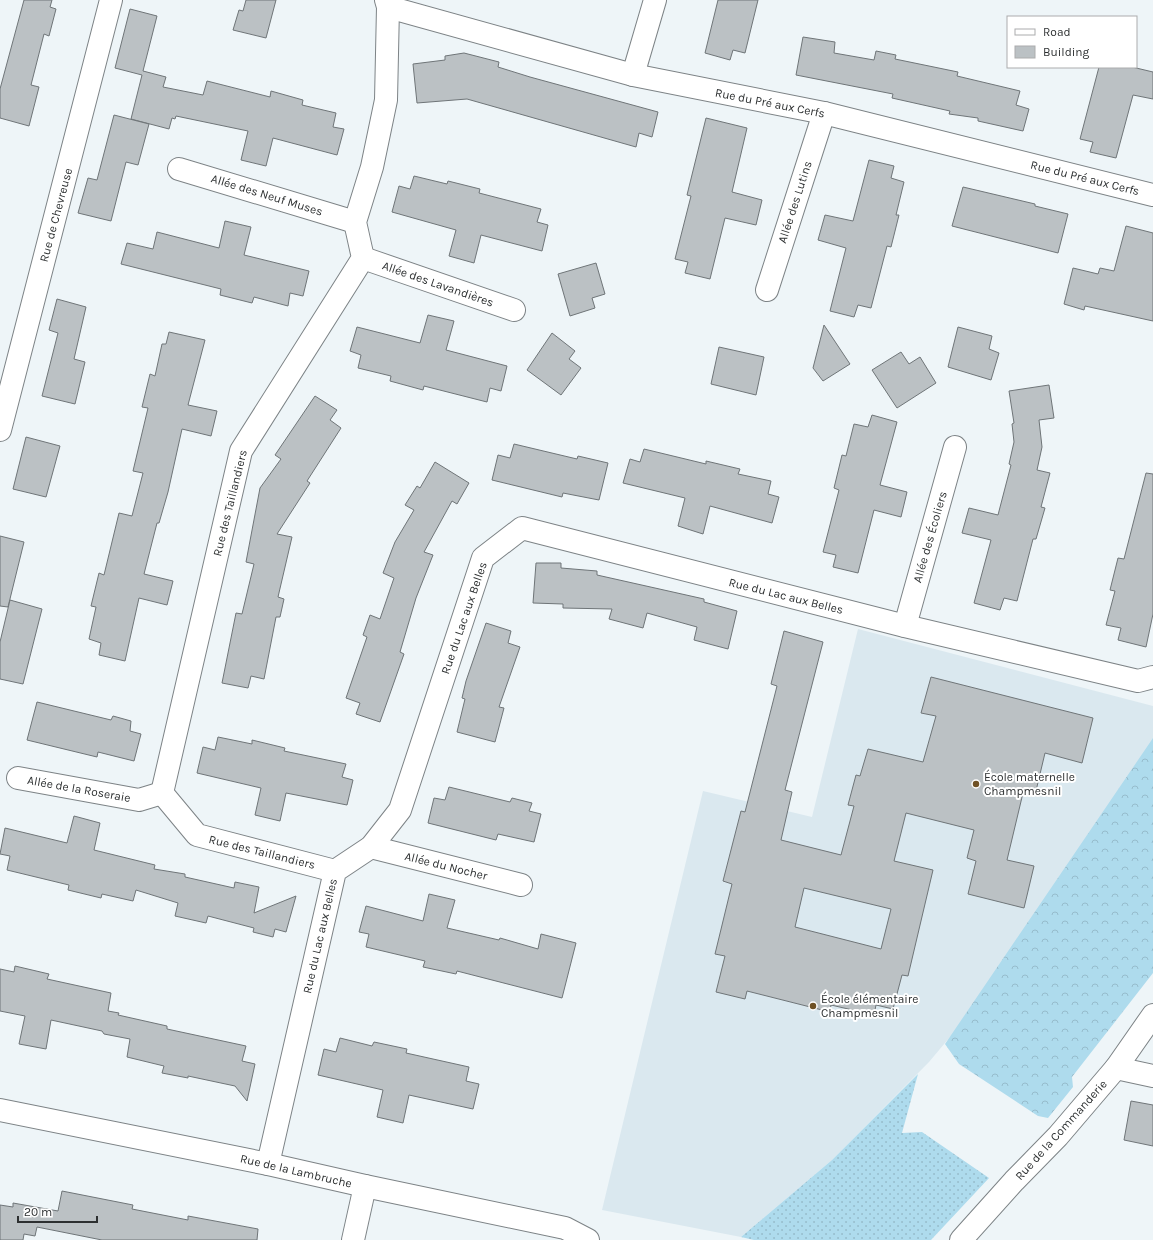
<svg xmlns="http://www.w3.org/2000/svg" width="1153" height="1240" font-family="Karla,sans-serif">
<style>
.built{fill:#dae8ef}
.grass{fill:url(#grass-dots)}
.forest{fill:url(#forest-crowns)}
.building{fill:#bbc1c4;stroke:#6f7578;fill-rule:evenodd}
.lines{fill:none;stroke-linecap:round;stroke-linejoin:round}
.minor-casing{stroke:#7d8386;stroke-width:24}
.minor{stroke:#fff;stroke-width:22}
.poi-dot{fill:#6f5125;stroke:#fff;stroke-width:1.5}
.labels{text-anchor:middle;stroke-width:4;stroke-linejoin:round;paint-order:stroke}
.street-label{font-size:12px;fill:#2d3031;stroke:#fff}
.poi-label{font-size:12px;fill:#2d3031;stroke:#fff;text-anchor:start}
</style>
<defs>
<pattern id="grass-dots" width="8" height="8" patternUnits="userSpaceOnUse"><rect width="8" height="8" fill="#aedbed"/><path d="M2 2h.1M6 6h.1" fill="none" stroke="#96bccc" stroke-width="1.8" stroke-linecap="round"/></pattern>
<pattern id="forest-crowns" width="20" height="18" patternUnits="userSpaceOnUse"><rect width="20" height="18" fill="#aedbed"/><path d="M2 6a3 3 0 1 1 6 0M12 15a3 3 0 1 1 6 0" fill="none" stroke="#96bccc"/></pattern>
</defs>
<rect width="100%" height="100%" fill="#eef5f8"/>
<path class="built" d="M858 629 1153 706V751L1007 969 929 1062 832 1160 741 1237 602 1210 703 791 812 817Z"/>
<path class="grass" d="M918 1074 902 1133 922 1132 989 1178 931 1240H754L741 1237 832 1160Z"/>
<path class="forest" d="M1153 738V973L1072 1077 1073 1087 1048 1118 1038 1116 959 1064 945 1044Z"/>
<g class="building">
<path d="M24 0H52L50 7 56 9 49 36 44 34 31 85 39 87 29 126 0 118V89Z"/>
<path d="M246 0H276L266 38 233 30 239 10 243 11Z"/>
<path d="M718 0H758L745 53 733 50 730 60 705 53Z"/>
<path d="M130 9 157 16 143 71 166 77 163 87 203 95 207 81 270 97 271 91 303 100 302 105 336 113 333 127 344 129 337 155 273 138 266 166 241 160 248 131 176 116 175 119 172 118 169 129 131 119 142 75 115 68Z"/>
<path d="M803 37 835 42 834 53 874 60 876 51 896 55 895 59 958 72 957 76 1020 91 1016 105 1029 109 1023 131 978 121V118L949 114 950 111 892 98 893 94 796 75Z"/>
<path d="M464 53 499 62 498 67 530 77 658 112 652 137 639 133 636 147 467 99 417 103 413 64 445 60V56Z"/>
<path d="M1099 67H1132L1153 72V99L1133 95 1116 158 1090 152 1093 142 1080 139Z"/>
<path d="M114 115 149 124 138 165 126 162 111 221 78 213 88 178 97 180Z"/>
<path d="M706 118 747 128 732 192 762 200 756 225 725 218 710 279 685 273 688 262 675 259 691 196 687 195Z"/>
<path d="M869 160 894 166 891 178 904 182 896 215H899L891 247 887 246 871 308 858 305 854 317 830 311 846 248 818 240 825 215 853 221Z"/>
<path d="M414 176 447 184 448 181 480 189 479 193 541 209 537 222 548 225 542 251 481 235 474 263 449 256 456 230 392 212 399 186 410 189Z"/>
<path d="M963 187 1035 204V206L1068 214 1058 253 952 226Z"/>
<path d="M225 221 251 227 244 255 309 271 303 296 290 293 288 306 254 297 252 303 220 295 221 289 121 264 127 243 153 249 157 232 219 248Z"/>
<path d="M1126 226 1153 233V321L1085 306 1084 310 1064 304 1073 268 1098 274 1100 268 1114 271Z"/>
<path d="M596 263 605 294 592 298 595 308 570 316 558 274Z"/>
<path d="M57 299 86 307 74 359 85 362 75 404 42 396 58 333 49 330Z"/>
<path d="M428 315 454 321 446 350 507 366 501 391 490 388 487 402 424 386 423 390 390 381 391 376 358 368 361 355 350 351 357 327 420 343Z"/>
<path d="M824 325 850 364 823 381 813 368Z"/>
<path d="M958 327 992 336 989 349 999 353 991 380 948 367Z"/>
<path d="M169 332 205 340 188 405 217 411 211 436 182 429 168 492 159 523H157L144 574 173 581 167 605 139 598 125 661 99 655 101 643 89 639 96 607 91 606 99 573 104 575 119 513 132 516 143 473 133 471 148 408 142 407 150 374 155 376 162 344H166Z"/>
<path d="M552 333 575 351 569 359 581 368 561 395 527 370Z"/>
<path d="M719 347 764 357 756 395 711 384Z"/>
<path d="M901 352 909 364 920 357 936 383 897 408 872 370Z"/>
<path d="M1049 385 1054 418 1039 420 1042 447 1037 470 1050 473 1041 507 1045 508 1036 539H1033L1017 601 1004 598 1000 610 974 603 991 540 962 533 969 508 998 515 1011 465 1009 464 1014 442 1012 424 1014 423 1009 391Z"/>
<path d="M315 396 337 410 330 420 341 428 307 481 310 483 277 534 292 537 278 597 284 599 280 617H276L264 679 251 676 248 688 222 683 236 613 242 614 254 564 246 562 260 488 281 459 275 455Z"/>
<path d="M872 415 897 422 880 485 907 492 901 517 874 510 858 573 833 567 836 555 823 552 839 490 834 488 842 455 846 456 854 424 868 427Z"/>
<path d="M26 437 60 446 46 497 13 489Z"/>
<path d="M514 444 577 459 578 456 608 463 599 500 563 493 562 497 492 480 498 455 510 458Z"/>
<path d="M644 449 706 464V461L740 469 738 474 771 481 768 494 779 497 772 523 710 506 703 534 678 526 685 498 623 483 630 459 640 462Z"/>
<path d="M435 462 469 483 457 504 452 501 424 552 433 555 416 598 400 652 404 654 380 722 356 714 360 703 346 698 367 637 363 635 370 615 380 619 394 578 383 573 395 542 414 510 405 505 417 486 420 488Z"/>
<path d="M1146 473 1153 474V614L1146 647 1118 640 1121 628 1106 625 1115 591 1110 590 1118 558 1124 559Z"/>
<path d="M0 536 24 542 8 607 0 606Z"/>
<path d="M536 563H561V568L597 571V575L704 599V602L737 611 728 649 694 640 697 627 647 613 643 628 609 619 612 609 563 608V604L533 603Z"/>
<path d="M10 600 42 609 23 684 0 679V642Z"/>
<path d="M486 623 511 631 508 643 520 647 499 707 504 708 495 742 457 732 465 699 462 698 466 681Z"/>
<path d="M784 631 823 642 785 790 792 792 781 840 841 855 854 806 848 805 856 775 860 776 868 749 923 762 936 716 921 713 931 677 1093 718 1082 763 1045 753 1035 795 1023 793 1007 860 1034 866 1024 908 968 894 976 861 967 858 974 830 906 813 894 861 933 870 908 976 902 975 893 1009 876 1005 874 1015 831 1005 830 1012 747 991 745 999 716 992 725 956 715 954 732 884 723 881 741 811 745 812 777 686 771 684ZM804 888 891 909 881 949 795 927Z"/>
<path d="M37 702 111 720 113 716 131 721 130 731 141 734 134 761 98 752 97 757 27 740Z"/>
<path d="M218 737 252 744V740L285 748 284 751 346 764 342 777 353 780 347 805 286 793 280 821 255 815 261 788 197 773 203 747 215 750Z"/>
<path d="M449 787 510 802 512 798 532 803 529 811 541 814 534 842 498 834 496 840 428 823 434 798 445 800Z"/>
<path d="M74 816 100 823 94 850 155 865 154 869 185 874V877L234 888 235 882 259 887 254 913 296 896 286 932 275 929 273 937 253 932 254 928 208 916 206 923 175 916 178 903 136 890 133 901 102 894 101 898 68 890 69 885 7 870 10 856 0 854 5 828 67 843Z"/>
<path d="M429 894 455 900 447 928 499 940 500 938 538 949 541 934 576 943 562 998 457 971 456 974 423 967 425 961 366 947 369 934 359 932 366 906 423 921Z"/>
<path d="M15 966 49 974 47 979 111 993 108 1011 119 1013 118 1015 167 1026V1029L246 1046 242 1061 255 1064 247 1101 235 1086 188 1076V1078L162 1073 164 1066 127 1057 130 1039 104 1034 102 1031 51 1020 46 1049 19 1044 25 1016 0 1011V969L14 972Z"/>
<path d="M340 1038 372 1046 374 1042 407 1049 406 1053 469 1067 466 1081 479 1084 473 1109 409 1095 403 1123 377 1117 383 1090 318 1075 324 1049 336 1052Z"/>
<path d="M1131 1101 1153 1105V1146L1124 1140Z"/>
<path d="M62 1191 133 1205 132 1209 188 1220V1216L258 1229 257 1240H102L37 1227 35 1236 24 1234 23 1240H0V1205L13 1207V1203L58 1211Z"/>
</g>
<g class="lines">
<defs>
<g id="minor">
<path d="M388 7 633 75 824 113 1153 195"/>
<path d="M633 75 655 0"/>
<path d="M179 169 355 222"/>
<path d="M363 258 514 310"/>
<path d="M767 290 824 113"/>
<path d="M0 430 111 0"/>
<path d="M905 626 955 447"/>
<path d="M18 778 139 800 162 793"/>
<path d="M371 847 521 885"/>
<path d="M335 871 197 835 162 793 241 451 363 258 355 222 372 167 386 100 388 7 386 0"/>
<path d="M1116 1068 1153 1076"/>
<path d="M0 1110 268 1164 365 1186 565 1228 588 1240"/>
<path d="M268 1164 335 871 371 847 400 810 483 558 522 528 905 626 1138 681 1153 677"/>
<path d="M353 1240 365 1186"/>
<path d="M961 1240 1014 1181 1058 1136 1116 1068 1153 1015"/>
</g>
</defs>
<use href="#minor" class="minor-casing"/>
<use href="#minor" class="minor"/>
</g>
<g class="poi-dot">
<circle cx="976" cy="784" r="4"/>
<circle cx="813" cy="1006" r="4"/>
</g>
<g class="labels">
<g class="street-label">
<text transform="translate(770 103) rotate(11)" y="4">Rue du Pré aux Cerfs</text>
<text transform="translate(1085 178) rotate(14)" y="4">Rue du Pré aux Cerfs</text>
<text transform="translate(267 195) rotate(17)" y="4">Allée des Neuf Muses</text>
<text transform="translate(795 202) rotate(-72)" y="4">Allée des Lutins</text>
<text transform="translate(56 215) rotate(-75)" y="4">Rue de Chevreuse</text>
<text transform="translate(438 284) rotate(19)" y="4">Allée des Lavandières</text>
<text transform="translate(230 503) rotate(-76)" y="4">Rue des Taillandiers</text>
<text transform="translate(930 537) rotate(-74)" y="4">Allée des Écoliers</text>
<text transform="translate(786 596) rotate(14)" y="4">Rue du Lac aux Belles</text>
<text transform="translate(464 618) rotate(-71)" y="4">Rue du Lac aux Belles</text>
<text transform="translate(79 789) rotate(10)" y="4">Allée de la Roseraie</text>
<text transform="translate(262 852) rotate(14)" y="4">Rue des Taillandiers</text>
<text transform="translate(446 866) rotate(14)" y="4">Allée du Nocher</text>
<text transform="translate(320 936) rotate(-77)" y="4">Rue du Lac aux Belles</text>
<text transform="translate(1061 1130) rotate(-48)" y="4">Rue de la Commanderie</text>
<text transform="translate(296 1171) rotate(13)" y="4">Rue de la Lambruche</text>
</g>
<g class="poi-label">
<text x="984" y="781">École maternelle<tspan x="984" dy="14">Champmesnil</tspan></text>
<text x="821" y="1003">École élémentaire<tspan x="821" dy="14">Champmesnil</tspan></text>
</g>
</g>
<rect x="1007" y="16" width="130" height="52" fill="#ffffff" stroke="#abacad"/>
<rect x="1015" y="29" width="20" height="6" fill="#ffffff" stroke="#abacad"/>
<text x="1043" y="36" font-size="12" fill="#2d3031">Road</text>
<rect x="1015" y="46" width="20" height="12" fill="#bbc1c4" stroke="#abacad"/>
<text x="1043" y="56" font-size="12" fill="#2d3031">Building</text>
<path d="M18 1216v6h79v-6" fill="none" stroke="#2d3031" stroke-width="2"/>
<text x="24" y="1216" font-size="12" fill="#2d3031" stroke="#ffffff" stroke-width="3" paint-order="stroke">20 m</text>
</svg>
